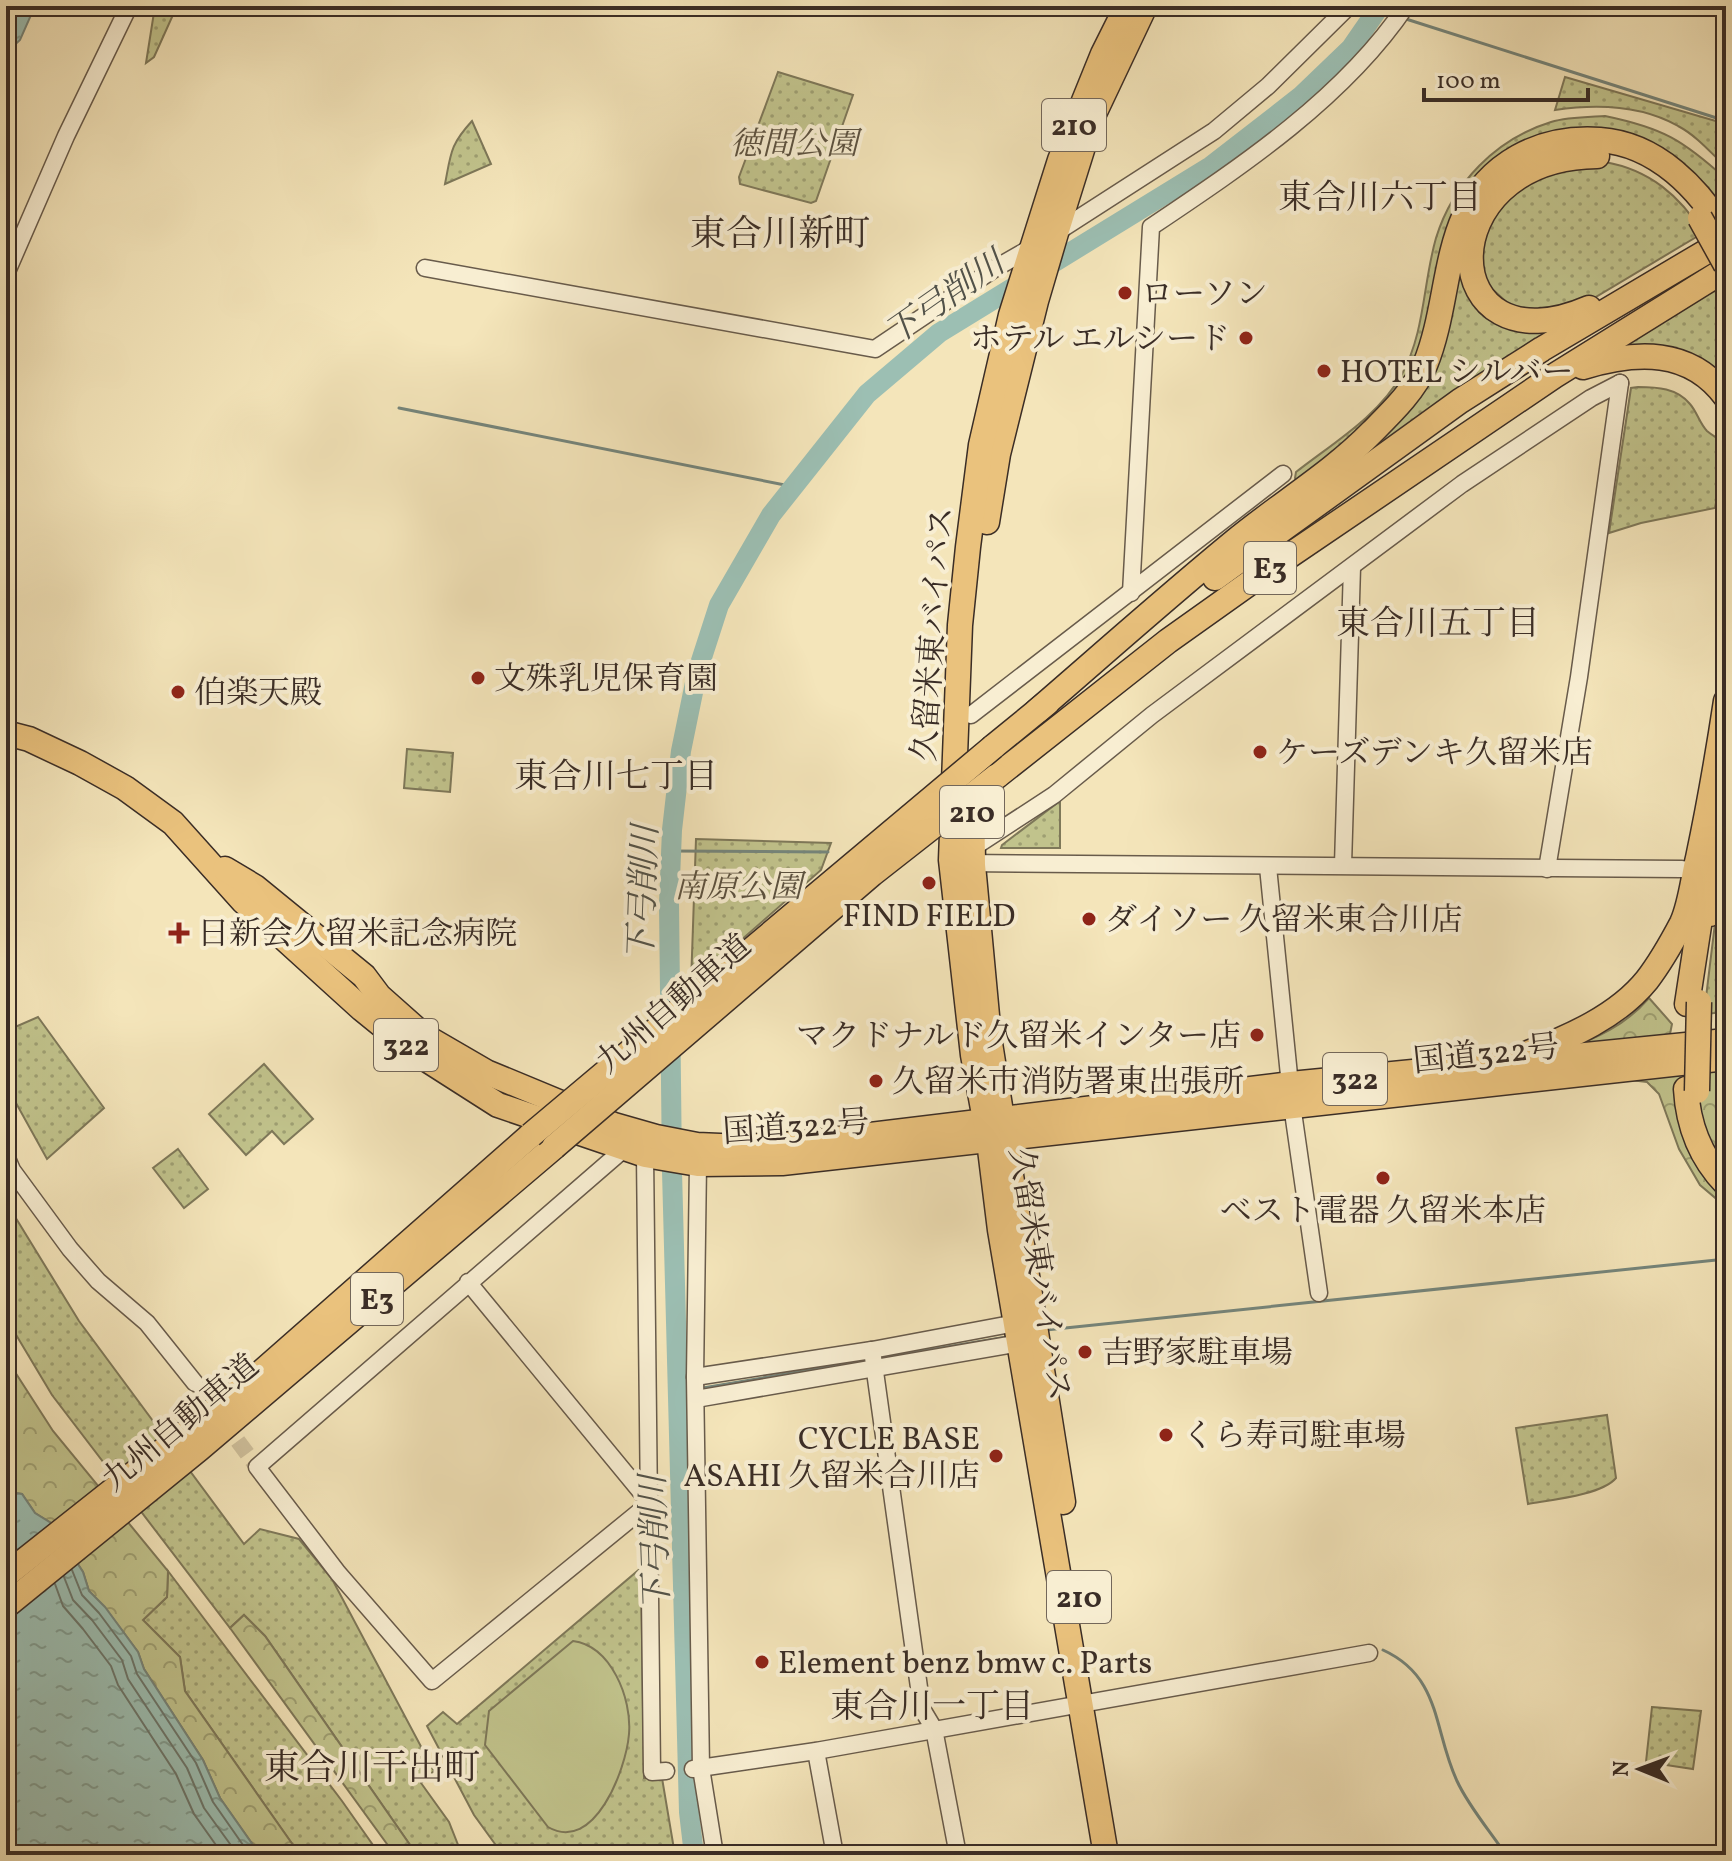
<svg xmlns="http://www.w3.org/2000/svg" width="1732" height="1861" font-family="Vollkorn,'Noto Serif JP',serif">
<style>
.green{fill:url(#green-dots);stroke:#7e7859;stroke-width:2}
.forest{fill:url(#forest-crowns);stroke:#7e7859;stroke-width:2}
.pitch{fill:#c1c38c;stroke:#7e7859;stroke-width:2}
.water{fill:url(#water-ripples);stroke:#75857b;stroke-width:2}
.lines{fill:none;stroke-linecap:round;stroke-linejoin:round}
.shore{stroke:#6b766c;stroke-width:2}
.stream{stroke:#75857b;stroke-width:3}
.river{stroke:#9cbfb3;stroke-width:20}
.minor-tunnel{stroke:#cfc09c;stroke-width:16;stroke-dasharray:16 8;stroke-linecap:butt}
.minor-casing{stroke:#685b4b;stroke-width:19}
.highway-casing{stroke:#3a2d26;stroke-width:27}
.minor{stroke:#f8eed2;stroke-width:16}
.highway{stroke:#eac27d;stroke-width:24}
.highway-bridge-casing{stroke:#3a2d26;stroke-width:27;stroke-linecap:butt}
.highway-bridge{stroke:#eac27d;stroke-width:24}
.poi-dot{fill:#8f2418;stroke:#f8eed2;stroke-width:3}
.labels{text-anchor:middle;stroke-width:8;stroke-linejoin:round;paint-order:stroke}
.shield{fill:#f8eed2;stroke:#73675a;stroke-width:2}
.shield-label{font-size:30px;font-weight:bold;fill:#3a2d26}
.park-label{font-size:32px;font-style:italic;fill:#5c5240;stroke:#f8eed2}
.poi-label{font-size:32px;fill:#3a2d26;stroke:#f8eed2;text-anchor:start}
.street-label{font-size:32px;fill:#3a2d26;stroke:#f8eed2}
.neighbourhood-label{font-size:34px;fill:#3a2d26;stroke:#f8eed2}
.water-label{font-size:34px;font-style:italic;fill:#525249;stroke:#f8eed2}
.quarter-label{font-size:36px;fill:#3a2d26;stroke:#f8eed2}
</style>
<defs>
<pattern id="green-dots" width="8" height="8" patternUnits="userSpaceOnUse" patternTransform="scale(2)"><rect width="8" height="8" fill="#c1c38c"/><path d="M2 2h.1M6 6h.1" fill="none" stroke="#9e9f72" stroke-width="1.8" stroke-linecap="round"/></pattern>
<pattern id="forest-crowns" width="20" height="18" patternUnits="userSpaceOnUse" patternTransform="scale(2)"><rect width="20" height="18" fill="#c1c38c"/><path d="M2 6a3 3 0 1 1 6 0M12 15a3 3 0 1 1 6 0" fill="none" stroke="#9e9f72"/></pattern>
<pattern id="water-ripples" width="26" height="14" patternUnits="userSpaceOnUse" patternTransform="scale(2)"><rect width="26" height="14" fill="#9cbfb3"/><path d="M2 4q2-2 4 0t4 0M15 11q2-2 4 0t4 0" fill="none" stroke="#809c91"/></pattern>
</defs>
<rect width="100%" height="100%" fill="#f4e5ba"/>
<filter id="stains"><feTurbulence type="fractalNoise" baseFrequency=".0025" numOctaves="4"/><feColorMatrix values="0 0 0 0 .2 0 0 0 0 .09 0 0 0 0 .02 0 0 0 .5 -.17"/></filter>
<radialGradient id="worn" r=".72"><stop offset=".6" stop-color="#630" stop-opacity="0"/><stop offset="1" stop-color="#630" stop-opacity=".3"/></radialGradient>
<g class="green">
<path d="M155 6H177L154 57 146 63Z"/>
<path d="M778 72 853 95 816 201 811 203 740 184 739 177Z"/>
<path d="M1565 77 1726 124V167C1711 153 1697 136 1678 126 1641 105 1596 104 1555 110Z"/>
<path d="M1605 116C1663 128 1683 140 1726 179V220L1652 148 1516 151 1400 390 1299 484 1295 478 1296 472C1333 443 1379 416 1402 374 1425 332 1423 283 1436 238 1453 183 1496 139 1551 122 1567 117 1588 117 1605 116Z"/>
<path d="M472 121 491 164 445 184C451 153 450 145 472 121Z"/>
<path d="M1605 162C1650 170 1680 196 1703 233L1584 304 1521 315 1481 279 1480 236 1524 179Z"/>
<path d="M1460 248 1476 301 1569 322 1337 473 1391 426Z"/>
<path d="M1724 279 1726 286V386L1608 351Z"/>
<path d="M1638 387C1657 387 1677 388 1690 404 1697 412 1700 424 1707 431 1716 439 1725 439 1726 453 1728 473 1718 489 1715 508L1641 523 1609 533 1631 388Z"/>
<path d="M407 749 453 753 450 792 404 788Z"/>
<path d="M1060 801V848H1001L1002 845Z"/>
<path d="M696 839 831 843 821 870 691 984Z"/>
<path d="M1724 849C1722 904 1726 957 1726 1012L1704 1014Z"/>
<path d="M38 1017 104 1108 47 1159 6 1085V1031Z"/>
<path d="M264 1064 313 1119 284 1144 272 1131 246 1155 209 1114Z"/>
<path d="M178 1149 208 1189 184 1208 153 1168Z"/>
<path d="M6 1202 79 1321 244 1544 260 1529 299 1539 332 1579 434 1771 421 1783 449 1822 462 1855H417L265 1636 244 1615 230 1628 52 1395 6 1318Z"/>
<path d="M1607 1415 1616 1478C1602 1495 1550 1500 1528 1504L1516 1428Z"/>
<path d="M641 1568 644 1778H662L675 1855H503L474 1815 427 1726 443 1712 457 1724Z"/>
<path d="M168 1571 342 1801 380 1855H300L185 1691 180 1657 143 1620 167 1597Z"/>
<path d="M1652 1707 1701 1711 1693 1769 1646 1762Z"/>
</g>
<g class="forest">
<path d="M1649 998 1672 1024 1669 1039 1563 1050C1596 1039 1626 1025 1649 998Z"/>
<path d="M1726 1068V1207L1700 1185 1679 1149 1659 1094 1647 1082 1630 1080Z"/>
<path d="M6 1358 53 1431 168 1571 167 1597 143 1620 180 1657 185 1691 300 1855H260L220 1798 203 1760 144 1669 138 1652 105 1608 89 1591 83 1572 51 1523 35 1513 22 1494 15 1493 6 1481Z"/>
<path d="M244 1615 265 1636 417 1855H395L230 1628Z"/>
</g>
<path class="pitch" d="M573 1641C611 1646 632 1698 629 1734 626 1770 594 1854 548 1827L485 1745 489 1711Z"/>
<g class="water">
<path d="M6 6H35L20 40 6 53Z"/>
<path d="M6 1481 15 1493 22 1494 35 1513 51 1523 83 1572 89 1591 105 1607 138 1652 144 1669 203 1760 220 1798 260 1855H6Z"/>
</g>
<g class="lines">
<g class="shore">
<path d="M72 1570 82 1595 99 1613 131 1656 137 1674 196 1763 213 1802 250 1855"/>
<path d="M64 1577 73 1600 92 1620 122 1660 128 1679 187 1768 204 1808 238 1855"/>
<path d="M55 1584 63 1606 83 1629 111 1666 118 1685 176 1774 194 1814 223 1855"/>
</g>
<g class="stream">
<path d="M1377 10 1391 14"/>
<path d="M1406 19 1726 121"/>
<path d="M399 408 795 487"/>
<path d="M671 851 828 852"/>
<path d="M1046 1330 1726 1259"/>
<path d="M880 1358 1007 1337"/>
<path d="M703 1388 868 1360"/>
<path d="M680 1392 691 1390"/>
<path d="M1383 1650C1442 1677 1433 1730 1457 1781 1469 1807 1490 1831 1506 1855"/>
</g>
<path class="river" d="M694 1855 689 1812 672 1171 669 903 672 830 681 751 697 673 719 605 771 515 867 394 939 333 1211 166 1301 96 1351 48 1380 6"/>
<path class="minor-tunnel" d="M195 1383 257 1467"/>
<defs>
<g id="minor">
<path d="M1054 234 1214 131 1268 86 1349 6"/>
<path d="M425 268 875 349 994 269 1034 246"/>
<path d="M6 274 66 136 129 6"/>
<path d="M1131 593 1151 227C1242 166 1344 98 1406 6"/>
<path d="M971 715 1283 474"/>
<path d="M968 851 1054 795 1152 715 1462 484 1591 398 1620 383"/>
<path d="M965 863 1682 869"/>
<path d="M1343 865 1352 567"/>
<path d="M1268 867 1292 1105 1319 1293"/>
<path d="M1547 869 1579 677 1620 383"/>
<path d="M641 1146 645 1155 652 1772 666 1771"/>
<path d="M6 1156 12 1170 70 1249 98 1281 147 1323 195 1383"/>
<path d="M698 1164 695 1377 701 1768 715 1855"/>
<path d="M468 1282 650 1503 432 1681 338 1573 257 1467 624 1149 628 1142"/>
<path d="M872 1350 922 1709 934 1729 958 1855"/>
<path d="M695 1377 872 1350 1016 1323"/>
<path d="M696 1399 1020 1343"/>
<path d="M816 1751 835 1855"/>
<path d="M693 1769 816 1751 1369 1653"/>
</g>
<g id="highway">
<path d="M1589 308C1434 375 1426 158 1597 156"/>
<path d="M1583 367C1636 351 1690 348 1726 397"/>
<path d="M987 522 998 454 1036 301 1056 233 1092 118 1145 6"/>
<path d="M1215 578 1460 401 1542 349 1726 240"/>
<path d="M1037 711C1103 654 1168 596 1235 541 1280 504 1332 473 1372 432 1391 413 1415 390 1425 365 1455 292 1438 202 1518 157 1543 143 1572 138 1600 140 1657 144 1699 189 1726 234"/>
<path d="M6 733 29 739 80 763 125 788 173 823 243 901 362 1009 415 1052 498 1105 645 1155 698 1164 782 1163 1726 1058"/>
<path d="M993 747 1047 703"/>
<path d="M997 776 1168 641 1258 577 1554 376 1726 269"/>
<path d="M972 778 973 865 989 1037 1063 1502"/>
<path d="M225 869 255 887 364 976 379 996 424 1036 486 1072 614 1125 656 1137 697 1145 743 1147 796 1144 1291 1084 1726 1041"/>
<path d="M1710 914 1726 822"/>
<path d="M1687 1004 1704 893"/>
<path d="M1528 1053C1570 1037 1618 1016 1647 980 1660 963 1672 942 1682 923 1691 903 1693 878 1698 858 1709 806 1718 754 1726 701"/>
<path d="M1686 1089C1688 1125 1700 1157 1726 1184"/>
<path d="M6 1575 256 1377 531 1135"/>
<path d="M6 1606 199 1449 554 1147"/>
<path d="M1106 1855 1000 1230 989 1141 973 1055 951 860 960 625 968 547 981 445 1011 315 1060 160 1103 54 1127 6"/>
</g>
</defs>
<use href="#minor" class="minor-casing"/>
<use href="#highway" class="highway-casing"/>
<use href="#minor" class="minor"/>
<use href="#highway" class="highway"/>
<defs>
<g id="highway-bridge">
<path d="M1700 218 1726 265"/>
<path d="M1697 1091 1699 1002"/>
<path d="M531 1135 993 747"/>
<path d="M554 1147 872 874 997 776"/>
</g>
</defs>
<use href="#highway-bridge" class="highway-bridge-casing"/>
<use href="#highway-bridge" class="highway-bridge"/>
</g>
<g class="poi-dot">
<circle cx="1125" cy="293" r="8"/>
<circle cx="1246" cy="338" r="8"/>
<circle cx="1324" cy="371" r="8"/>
<circle cx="478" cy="678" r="8"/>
<circle cx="178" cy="692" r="8"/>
<circle cx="1260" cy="752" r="8"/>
<circle cx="929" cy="883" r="8"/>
<circle cx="1089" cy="919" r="8"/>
<path d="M175 921h8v8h8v8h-8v8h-8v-8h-8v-8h8z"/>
<circle cx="1257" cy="1035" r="8"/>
<circle cx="876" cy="1081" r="8"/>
<circle cx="1383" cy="1178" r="8"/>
<circle cx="1085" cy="1352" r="8"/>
<circle cx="1166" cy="1435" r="8"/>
<circle cx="996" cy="1456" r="8"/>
<circle cx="762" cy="1662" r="8"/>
</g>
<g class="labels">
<g class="shield">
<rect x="1042" y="99" width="64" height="52" rx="6"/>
<rect x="1244" y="542" width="52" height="52" rx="6"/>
<rect x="940" y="786" width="64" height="52" rx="6"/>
<rect x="374" y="1019" width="64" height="52" rx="6"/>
<rect x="1323" y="1053" width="64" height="52" rx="6"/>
<rect x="351" y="1273" width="52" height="52" rx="6"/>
<rect x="1047" y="1571" width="64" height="52" rx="6"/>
</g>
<g class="shield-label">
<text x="1074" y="135">210</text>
<text x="1270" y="578">E3</text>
<text x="972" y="822">210</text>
<text x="406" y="1055">322</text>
<text x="1355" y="1089">322</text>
<text x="377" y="1309">E3</text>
<text x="1079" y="1607">210</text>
</g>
<g class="park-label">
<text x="794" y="154">徳間公園</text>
<text x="738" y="897">南原公園</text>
</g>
<g class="poi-label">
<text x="1141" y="304">ローソン</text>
<text x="1230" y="349" text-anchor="end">ホテル エルシード</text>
<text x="1340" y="382">HOTEL シルバー</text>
<text x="494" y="689">文殊乳児保育園</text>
<text x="194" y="703">伯楽天殿</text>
<text x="1276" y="763">ケーズデンキ久留米店</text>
<text x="929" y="926" text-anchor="middle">FIND FIELD</text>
<text x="1105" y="930">ダイソー 久留米東合川店</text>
<text x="197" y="944">日新会久留米記念病院</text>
<text x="1241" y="1046" text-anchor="end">マクドナルド久留米インター店</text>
<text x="892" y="1092">久留米市消防署東出張所</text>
<text x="1383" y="1221" text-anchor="middle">ベスト電器 久留米本店</text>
<text x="1101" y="1363">吉野家駐車場</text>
<text x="1182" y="1446">くら寿司駐車場</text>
<text x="980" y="1449" text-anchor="end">CYCLE BASE<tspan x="980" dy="37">ASAHI 久留米合川店</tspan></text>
<text x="778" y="1673">Element benz bmw c. Parts</text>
</g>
<g class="street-label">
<text transform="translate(932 634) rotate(-86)" y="11">久留米東バイパス</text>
<text transform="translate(673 1003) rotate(-41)" y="11">九州自動車道</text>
<text transform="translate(1486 1053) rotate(-6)" y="11">国道322号</text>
<text transform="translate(796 1126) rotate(-4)" y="11">国道322号</text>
<text transform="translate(1041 1274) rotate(81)" y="11">久留米東バイパス</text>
<text transform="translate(180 1422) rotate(-40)" y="11">九州自動車道</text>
</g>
<g class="neighbourhood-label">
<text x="1380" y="208">東合川六丁目</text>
<text x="1438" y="634">東合川五丁目</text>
<text x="616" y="787">東合川七丁目</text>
<text x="932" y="1717">東合川一丁目</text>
</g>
<g class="water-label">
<text transform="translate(944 297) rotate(-35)" y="12">下弓削川</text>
<text transform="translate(642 893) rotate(-88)" y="12">下弓削川</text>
<text transform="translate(654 1543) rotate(-92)" y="12">下弓削川</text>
</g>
<g class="quarter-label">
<text x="780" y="245">東合川新町</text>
<text x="372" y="1779">東合川干出町</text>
</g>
</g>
<rect width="1732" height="1861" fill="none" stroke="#f4e5ba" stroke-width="32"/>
<rect x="8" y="8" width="1716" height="1845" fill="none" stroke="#3a2d26" stroke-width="4"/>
<rect x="16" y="16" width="1700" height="1829" fill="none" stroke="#3a2d26" stroke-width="2"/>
<g transform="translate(1640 1769) rotate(271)" stroke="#f8eed2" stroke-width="6" paint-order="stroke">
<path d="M0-6L14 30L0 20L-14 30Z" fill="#3a2d26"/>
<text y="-12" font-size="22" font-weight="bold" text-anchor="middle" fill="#3a2d26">N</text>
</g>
<path d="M1424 88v12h164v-12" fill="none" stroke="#3a2d26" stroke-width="4"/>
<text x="1436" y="88" font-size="24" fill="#3a2d26" stroke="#f8eed2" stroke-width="6" paint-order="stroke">100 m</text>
<rect width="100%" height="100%" filter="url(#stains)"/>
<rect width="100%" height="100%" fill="url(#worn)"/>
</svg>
